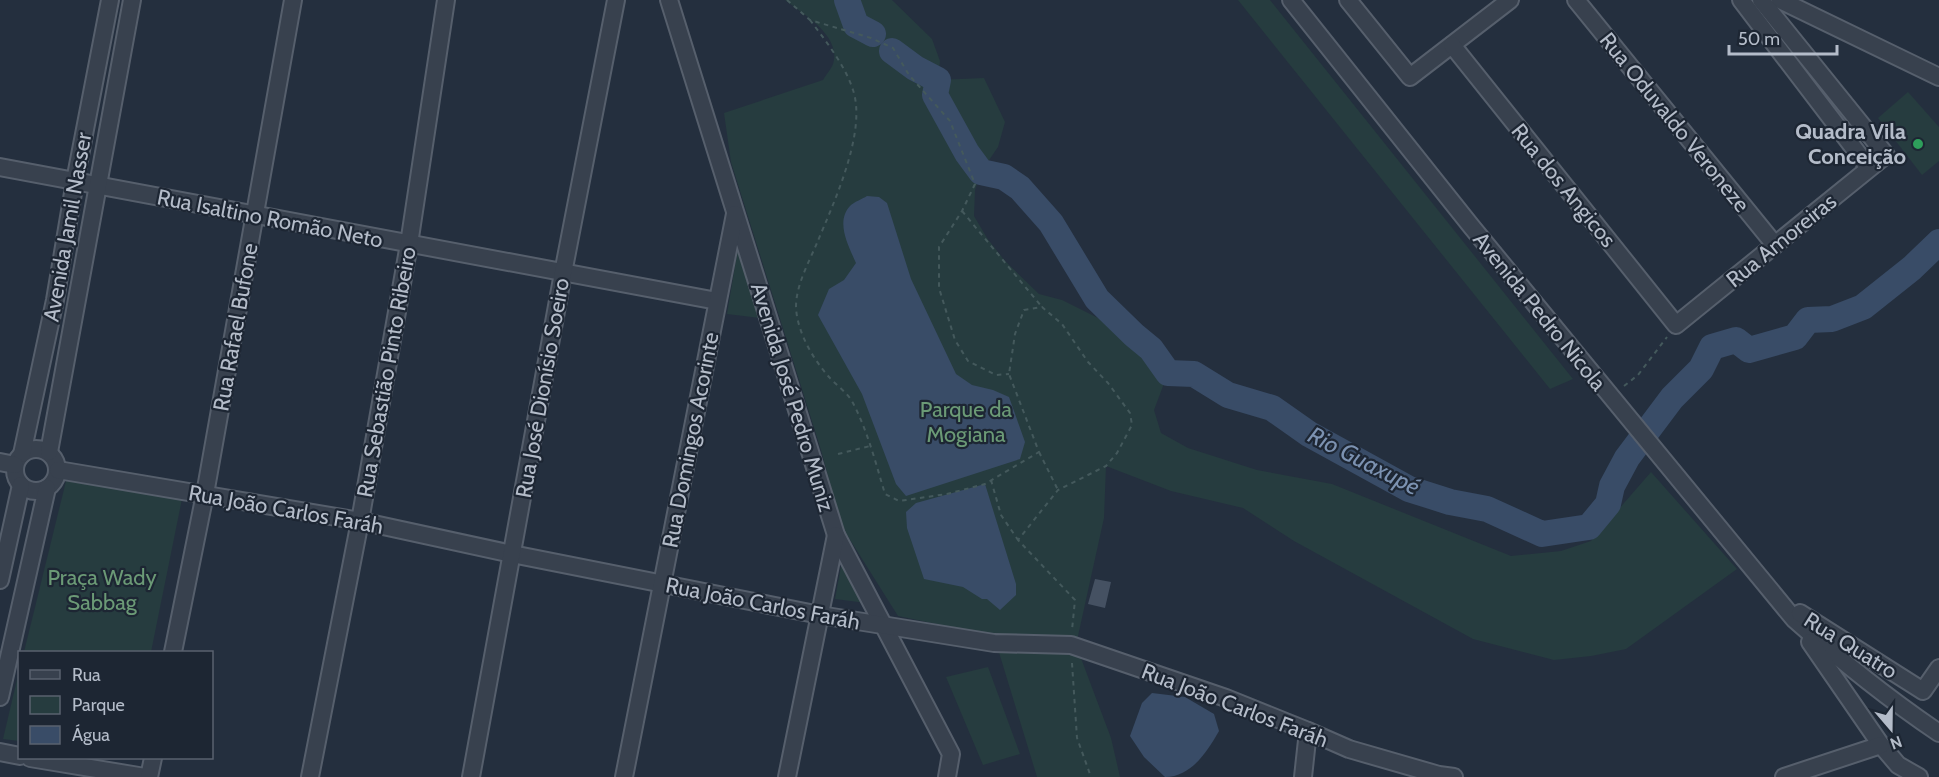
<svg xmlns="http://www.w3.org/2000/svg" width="1939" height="777" font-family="Cabin,sans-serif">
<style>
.green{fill:#263c3f}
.water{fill:#394c67}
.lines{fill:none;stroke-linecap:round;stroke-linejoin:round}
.river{stroke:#394c67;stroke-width:26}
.building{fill:#455162}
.street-casing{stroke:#565f6c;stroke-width:20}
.path{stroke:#44595c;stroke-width:2;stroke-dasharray:4.5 4.5;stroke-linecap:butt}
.street{stroke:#38414e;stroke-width:16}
.leisure-dot{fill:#2e9e5b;stroke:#1d2633;stroke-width:2}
.labels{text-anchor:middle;stroke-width:4.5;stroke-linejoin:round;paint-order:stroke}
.street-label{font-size:22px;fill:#b4bcc9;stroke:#1d2633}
.poi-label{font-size:22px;font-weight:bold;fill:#b4bcc9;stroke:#1d2633;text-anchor:end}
.park-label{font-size:22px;fill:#6b9a76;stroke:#1d2633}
.water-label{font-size:24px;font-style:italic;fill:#7c92b1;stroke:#1d2633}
</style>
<rect width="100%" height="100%" fill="#242f3e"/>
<g class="green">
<path d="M785 0H892L932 39 940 61 938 80 984 78 1005 122 998 147 981 172 975 190 974 216 987 238 1005 261 1039 294 1062 300 1102 320 1152 364 1168 373 1154 410 1161 433 1188 448 1257 470 1332 484 1511 556 1561 551 1591 541 1651 472 1737 569 1626 649 1591 656 1554 660 1473 639 1294 541 1243 508 1171 491 1106 466 1104 518 1076 645 1111 738 1120 777H1037L994 636 898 616 842 527 821 450 731 162 724 113 823 80C826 75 831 69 833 64 842 36 803 14 785 0Z"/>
<path d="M1238 0H1270L1573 379 1550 389Z"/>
<path d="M1908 92 1939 127V161L1922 175 1878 118Z"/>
<path d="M739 242 760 318 727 314Z"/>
<path d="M66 481 182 499 151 652H24Z"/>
<path d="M842 561 866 603 835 599Z"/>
<path d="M988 667 1020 754 983 765 946 677Z"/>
<path d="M19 671V741L3 739Z"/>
</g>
<g class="water">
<path d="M867 196 879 197 887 203 911 279 956 374 972 385 993 390 1009 397 1025 442 1020 459 906 496 896 484 862 394 818 315 829 289 844 280 856 263C849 247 835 222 850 206 854 202 862 199 867 196Z"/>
<path d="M985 484 1016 584V595L1000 610 987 599H982L963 587 924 579 907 528 906 512 916 503Z"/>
<path d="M1152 693 1185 697 1214 714 1219 731C1207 752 1191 777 1165 777L1144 757 1130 736 1142 703Z"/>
</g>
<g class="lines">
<g class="river">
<path d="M847 0 856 25 873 34"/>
<path d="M892 51 915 68 938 80 935 95 967 153 981 172 1004 177 1020 188 1051 223 1097 299 1134 335 1151 349 1168 373 1194 374 1228 395 1272 408 1309 434 1409 489 1450 502 1487 509 1542 534 1589 527 1608 504 1612 486 1627 458 1672 398 1701 369 1712 347 1736 340 1749 350 1795 337 1808 320 1832 319 1863 307 1912 268 1939 242"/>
</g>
</g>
<path class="building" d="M1095 579 1111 582 1105 608 1088 604Z"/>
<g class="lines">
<defs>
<g id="street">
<path d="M669 0 836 535 951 754 947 777"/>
<path d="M1291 0 1471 226 1794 619C1840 660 1887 698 1939 733"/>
<path d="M1348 0 1410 77 1510 0"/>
<path d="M1576 0 1775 245"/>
<path d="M1741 0 1869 168"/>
<path d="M1780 0 1939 77"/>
<path d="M1452 45 1676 325 1886 155 1761 0"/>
<path d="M0 167 717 301"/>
<circle cx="36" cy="470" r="21"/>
<path d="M49 452 132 0"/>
<path d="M22 454 55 300 75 181 110 0"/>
<path d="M0 462 15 465"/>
<path d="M58 470 360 521 512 554 820 615 994 643 1071 645 1226 698 1308 731 1349 749 1439 775 1454 777"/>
<path d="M0 580 21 485"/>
<path d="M1800 613 1923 691 1939 668"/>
<path d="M1810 642 1881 745 1898 765 1919 777"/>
<path d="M173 652 205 494 293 0"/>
<path d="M0 697 47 488"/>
<path d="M0 752 20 756"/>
<path d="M30 758 145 777"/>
<path d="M149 777 153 758"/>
<path d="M310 777 360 521 409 244 446 0"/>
<path d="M471 777 563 273 616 0"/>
<path d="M624 777 735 214"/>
<path d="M787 777 836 535"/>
<path d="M1303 777 1308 731"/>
<path d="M1784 777 1881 745"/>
</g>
</defs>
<use href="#street" class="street-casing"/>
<g class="path">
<path d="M787 0 810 20 871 38 893 48 909 75 950 121 975 184 962 211 939 247V288L955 340 968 361 996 375 1009 374"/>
<path d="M810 20C825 40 845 65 853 90 867 132 834 202 817 243 809 262 796 285 796 307 797 332 813 359 829 377 836 385 848 393 853 403 868 432 876 464 885 494L899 501 947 494 985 484 1039 452 1009 374 1015 334 1024 310 1042 307 1062 324 1088 362 1108 383 1130 413 1132 425 1117 453 1106 466 1058 490 1018 540 1075 600 1072 630"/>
<path d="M962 211 1042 307"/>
<path d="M1624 386 1638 375 1667 337"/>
<path d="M1039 452 1058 490"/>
<path d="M838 454 870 446"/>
<path d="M991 480 1001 515 1018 540"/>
<path d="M1072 663 1077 738 1091 777"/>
</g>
<use href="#street" class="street"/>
</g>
<circle class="leisure-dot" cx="1918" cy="144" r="6"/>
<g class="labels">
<g class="street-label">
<text transform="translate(1675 122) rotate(51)" y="8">Rua Oduvaldo Veroneze</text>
<text transform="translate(1564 185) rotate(51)" y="8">Rua dos Angicos</text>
<text transform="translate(270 218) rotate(11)" y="8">Rua Isaltino Romão Neto</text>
<text transform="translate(67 227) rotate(-80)" y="8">Avenida Jamil Nasser</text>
<text transform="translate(1781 240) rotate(-39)" y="8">Rua Amoreiras</text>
<text transform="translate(1540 311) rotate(51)" y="8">Avenida Pedro Nicola</text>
<text transform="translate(235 327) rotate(-80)" y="8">Rua Rafael Bufone</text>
<text transform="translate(386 372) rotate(-80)" y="8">Rua Sebastião Pinto Ribeiro</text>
<text transform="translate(542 388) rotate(-80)" y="8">Rua José Dionísio Soeiro</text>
<text transform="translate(793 397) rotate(73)" y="8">Avenida José Pedro Muniz</text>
<text transform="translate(690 440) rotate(-79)" y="8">Rua Domingos Acorinte</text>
<text transform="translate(286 509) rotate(10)" y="8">Rua João Carlos Faráh</text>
<text transform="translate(763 603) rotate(11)" y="8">Rua João Carlos Faráh</text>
<text transform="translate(1851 645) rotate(32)" y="8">Rua Quatro</text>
<text transform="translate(1235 705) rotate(21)" y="8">Rua João Carlos Faráh</text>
</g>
<g class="poi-label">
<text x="1906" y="139">Quadra Vila<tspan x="1906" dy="25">Conceição</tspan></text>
</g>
<g class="park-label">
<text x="966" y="417">Parque da<tspan x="966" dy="25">Mogiana</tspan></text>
<text x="102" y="585">Praça Wady<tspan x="102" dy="25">Sabbag</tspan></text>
</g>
<g class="water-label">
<text transform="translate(1364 461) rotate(27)" y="8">Rio Guaxupé</text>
</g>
</g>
<rect x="18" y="651" width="195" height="108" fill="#1d2633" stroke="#59626f" stroke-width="1.5"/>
<rect x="30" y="670" width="30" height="9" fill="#38414e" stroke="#59626f" stroke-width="1.5"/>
<text x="72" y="681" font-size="18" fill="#b4bcc9">Rua</text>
<rect x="30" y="696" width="30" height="18" fill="#263c3f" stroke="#59626f" stroke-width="1.5"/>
<text x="72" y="711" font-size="18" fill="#b4bcc9">Parque</text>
<rect x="30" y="726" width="30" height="18" fill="#394c67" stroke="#59626f" stroke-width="1.5"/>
<text x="72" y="741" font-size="18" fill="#b4bcc9">Água</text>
<g transform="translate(1891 729) rotate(160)" stroke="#1d2633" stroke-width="4.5" paint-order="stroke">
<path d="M0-4.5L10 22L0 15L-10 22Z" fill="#b4bcc9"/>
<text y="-9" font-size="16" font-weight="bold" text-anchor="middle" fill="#b4bcc9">N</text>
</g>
<path d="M1729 45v9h108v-9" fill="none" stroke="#b4bcc9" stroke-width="3"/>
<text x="1738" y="45" font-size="18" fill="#b4bcc9" stroke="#1d2633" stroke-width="4.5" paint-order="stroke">50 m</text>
</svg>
